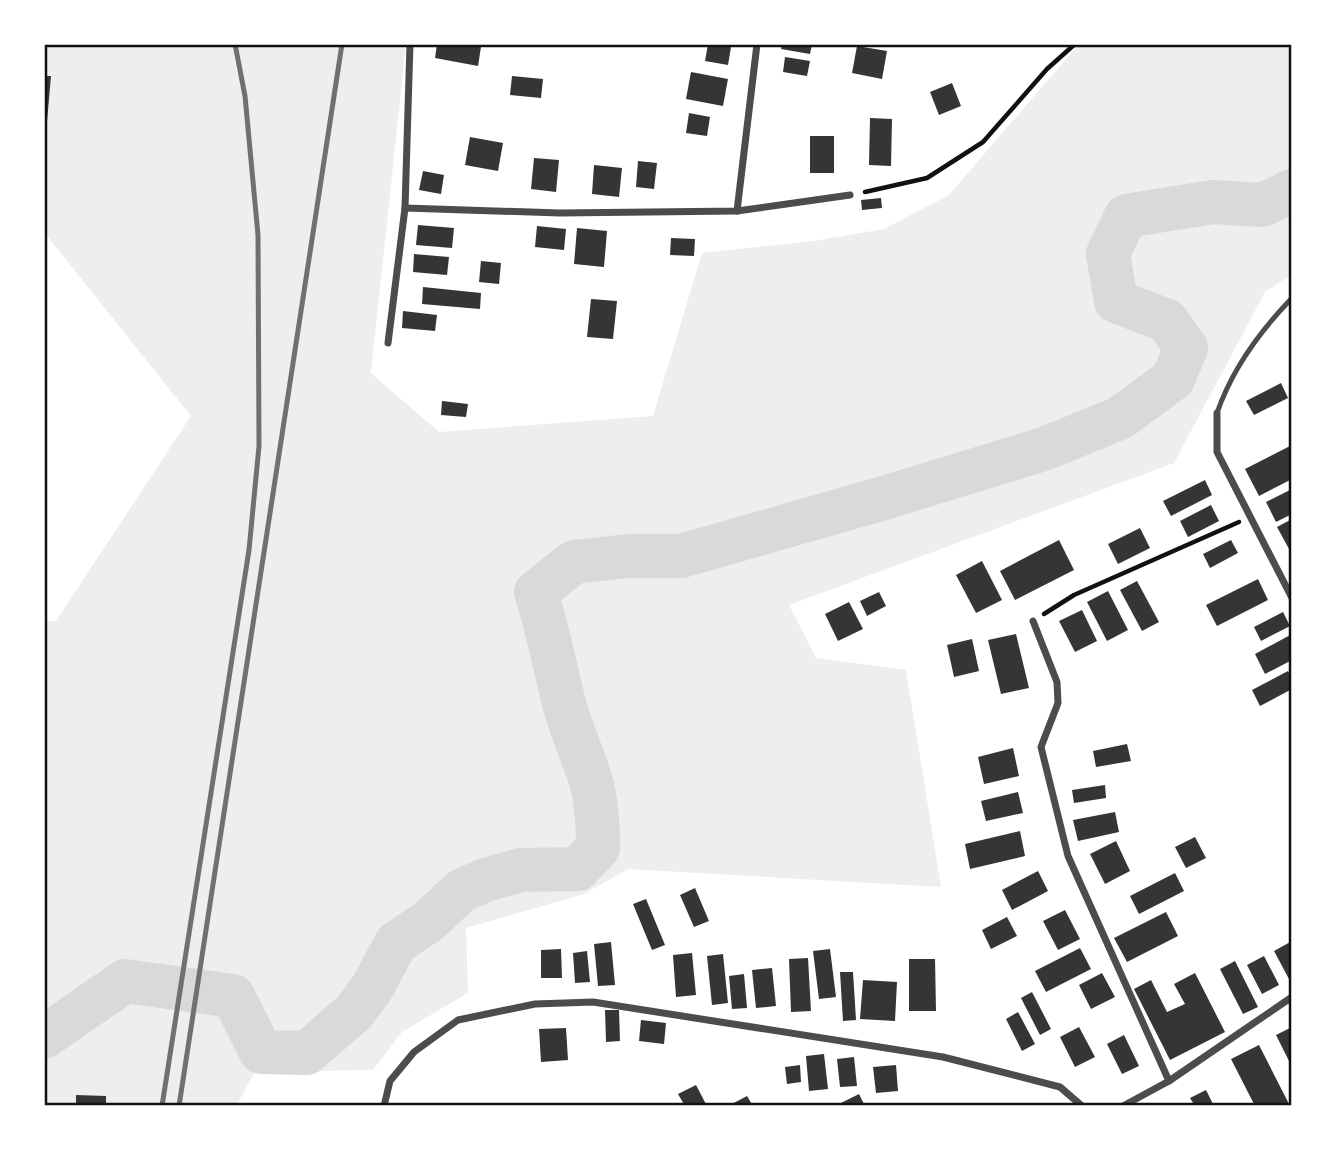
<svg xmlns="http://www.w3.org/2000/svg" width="1336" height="1150" font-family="'Roboto Condensed',sans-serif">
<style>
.green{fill:#eee}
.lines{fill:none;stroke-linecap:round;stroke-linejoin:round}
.river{stroke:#d9d9d9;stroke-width:44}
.building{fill:#353535}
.path{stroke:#111;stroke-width:4.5}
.service{stroke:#4c4c4c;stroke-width:5}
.minor{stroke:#4c4c4c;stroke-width:7}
.rail{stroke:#707070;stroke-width:5}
.neatline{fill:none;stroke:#111;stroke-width:2.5}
</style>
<rect width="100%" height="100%" fill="#fff"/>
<path class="green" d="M44 44H406L371 373 439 432 653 416 702 253 814 241 884 229 949 195 1079 44H1292V274L1265 292 1174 463 789 605 816 658 906 670 941 887 628 869 584 894 466 928 468 993 402 1032 373 1070 255 1072 236 1106H44V621H56L191 416 44 232Z"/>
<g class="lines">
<path class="river" d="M44 1037 125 981 233 996 261 1052 307 1053 354 1012 372 988 396 943 429 921 461 891 485 880 521 870 578 869 598 848C598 825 597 800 590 778 582 754 572 731 565 707 555 668 548 630 536 592L574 562 628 556H681L884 498 1044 449 1120 418 1173 379 1186 348 1167 321 1116 301 1108 254 1126 216 1213 202 1262 205 1292 191"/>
</g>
<g class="building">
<path d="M437 44H465L481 47 478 66 435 58Z"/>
<path d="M708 44 731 47 728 65 705 61Z"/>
<path d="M782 44H812L810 54 781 49Z"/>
<path d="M857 46 887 51 882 79 852 73Z"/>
<path d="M785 57 810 61 807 76 783 72Z"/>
<path d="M691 72 728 79 723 106 686 99Z"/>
<path d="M44 76H51L46 133H44Z"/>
<path d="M512 76 543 79 541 98 510 95Z"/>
<path d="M952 83 961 106 939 115 930 92Z"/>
<path d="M689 113 710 117 707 136 686 133Z"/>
<path d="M870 118 892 119 891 166 869 165Z"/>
<rect x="810" y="136" width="24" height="37"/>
<path d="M470 137 503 143 498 171 465 165Z"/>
<path d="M534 158 559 160 556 192 531 189Z"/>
<path d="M638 161 657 163 654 189 636 187Z"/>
<path d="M594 165 622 168 619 197 592 194Z"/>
<path d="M423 171 444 175 441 194 419 190Z"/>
<path d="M881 198 882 208 862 210 861 200Z"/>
<path d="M418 225 454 228 452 248 416 245Z"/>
<path d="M537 226 566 229 564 250 535 247Z"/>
<path d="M577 228 607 231 604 267 574 264Z"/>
<path d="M671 238 695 239 694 256 670 255Z"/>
<path d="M414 254 449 257 447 275 413 272Z"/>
<path d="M481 261 501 263 499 284 479 282Z"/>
<path d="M423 287 481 293 480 309 422 304Z"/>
<path d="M591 299 617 301 613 339 587 337Z"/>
<path d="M403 311 437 315 435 331 402 328Z"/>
<path d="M1281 383 1288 398 1254 415 1246 401Z"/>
<path d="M442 401 468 404 466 417 441 415Z"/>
<path d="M1292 445V479L1259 496 1245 469Z"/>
<path d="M1205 480 1212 495 1171 516 1163 501Z"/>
<path d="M1292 489V514L1276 522 1266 502Z"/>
<path d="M1211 505 1219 521 1188 537 1180 521Z"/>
<path d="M1292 519V547L1289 549 1277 527Z"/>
<path d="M1140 528 1150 548 1118 564 1108 544Z"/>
<path d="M1059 540 1074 570 1015 600 1000 571Z"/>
<path d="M1231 540 1238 553 1210 568 1203 554Z"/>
<path d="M982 561 1002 600 976 613 956 575Z"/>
<path d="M1258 579 1268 600 1217 626 1206 605Z"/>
<path d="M1137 581 1159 622 1142 631 1120 590Z"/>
<path d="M1108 591 1128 630 1107 641 1087 602Z"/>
<path d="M879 592 886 606 867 616 860 601Z"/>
<path d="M849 602 863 629 838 641 825 614Z"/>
<path d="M1082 610 1097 641 1075 652 1059 621Z"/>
<path d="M1283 612 1290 626 1261 641 1254 627Z"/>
<path d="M1016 634 1029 688 1001 694 988 640Z"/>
<path d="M1292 634V660L1265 674 1255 654Z"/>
<path d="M972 639 979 671 954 677 947 645Z"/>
<path d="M1288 671 1292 679V689L1260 706 1252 690Z"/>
<path d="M1127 744 1131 761 1096 767 1093 751Z"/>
<path d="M1013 748 1019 776 984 784 978 757Z"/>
<path d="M1105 785 1106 798 1074 803 1072 790Z"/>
<path d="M1018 792 1023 813 986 821 981 801Z"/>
<path d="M1115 812 1119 832 1078 841 1073 820Z"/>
<path d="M1020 831 1025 856 970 869 965 844Z"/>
<path d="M1195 837 1206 858 1186 868 1175 847Z"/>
<path d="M1116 841 1130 871 1105 884 1090 854Z"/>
<path d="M1038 871 1048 891 1012 910 1002 890Z"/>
<path d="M1175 873 1184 891 1139 914 1130 896Z"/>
<path d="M695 888 709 921 694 927 680 895Z"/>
<path d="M646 899 665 945 652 950 633 904Z"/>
<path d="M1065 910 1080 939 1058 950 1043 921Z"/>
<path d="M1166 912 1178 936 1127 962 1114 938Z"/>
<path d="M1007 917 1017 936 991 949 982 930Z"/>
<path d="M1292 941V977L1289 979 1274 951Z"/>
<path d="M611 942 615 985 598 986 594 944Z"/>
<path d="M1080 948 1091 969 1046 992 1035 971Z"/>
<path d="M561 949 562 978H541V950Z"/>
<path d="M830 949 836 997 819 999 813 951Z"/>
<path d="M587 951 590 982 575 983 573 953Z"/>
<path d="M692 953 696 995 676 997 673 955Z"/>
<path d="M723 954 728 1003 712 1005 707 956Z"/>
<path d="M1264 956 1279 985 1262 994 1247 965Z"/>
<path d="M808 958 811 1011 791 1012 789 959Z"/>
<path d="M909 959H935L936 1011H909Z"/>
<path d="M1235 961 1258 1007 1243 1014 1220 969Z"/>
<path d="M772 968 776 1006 756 1008 752 970Z"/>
<path d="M840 972H853L856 1020 843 1021Z"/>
<path d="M1102 973 1115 997 1091 1009 1079 985Z"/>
<path d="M1195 973 1225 1032 1170 1060 1134 989 1151 980 1167 1012 1185 1004 1174 984Z"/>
<path d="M744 974 747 1008 732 1009 729 976Z"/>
<path d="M863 980 897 982 895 1021 860 1019Z"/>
<path d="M1032 992 1051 1029 1040 1035 1021 998Z"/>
<path d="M605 1010H619L620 1041 606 1042Z"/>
<path d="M1018 1012 1035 1044 1022 1051 1006 1019Z"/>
<path d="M641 1020 666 1023 664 1044 639 1041Z"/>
<path d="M1079 1027 1095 1057 1075 1067 1060 1037Z"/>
<path d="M1292 1027V1067L1276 1035Z"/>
<path d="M566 1028 568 1060 541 1062 539 1029Z"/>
<path d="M1124 1035 1139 1066 1122 1074 1107 1044Z"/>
<path d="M1259 1045 1289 1104 1284 1106H1255L1231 1059Z"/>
<path d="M824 1054 828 1089 809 1091 806 1056Z"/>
<path d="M854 1057 857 1086 840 1087 837 1059Z"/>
<path d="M800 1065 801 1082 787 1084 785 1067Z"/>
<path d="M896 1065 898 1091 876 1093 873 1067Z"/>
<path d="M696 1085 707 1106H685L678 1094Z"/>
<path d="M1206 1090 1214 1106H1195L1190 1098Z"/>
<path d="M859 1094 865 1106H835Z"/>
<path d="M76 1095 106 1096V1106H76Z"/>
<path d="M747 1096 753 1106H728Z"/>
</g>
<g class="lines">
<g class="path">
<path d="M865 192 927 178 983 142 1047 69 1075 44"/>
<path d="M1044 614 1074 595 1239 522"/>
</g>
<path class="service" d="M1217 413C1232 369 1260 331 1292 298"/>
<g class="minor">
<path d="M405 208 560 213 737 211 850 195"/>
<path d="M737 211 757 44"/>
<path d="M388 343 405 208 410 44"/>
<path d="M1217 413V452L1292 598"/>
<path d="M1033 621 1057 682 1058 703 1041 747 1068 856 1169 1081"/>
<path d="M384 1106 390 1081 414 1052 458 1020 535 1004 593 1002 943 1057 1060 1087 1082 1106"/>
<path d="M1123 1106 1169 1081 1292 997"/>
</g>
<g class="rail">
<path d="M162 1106 249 550 259 446 258 235 245 96 235 44"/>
<path d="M179 1106 342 44"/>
</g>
</g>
<rect width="1336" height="1150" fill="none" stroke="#ffffff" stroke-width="91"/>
<rect x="46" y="46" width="1244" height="1058" class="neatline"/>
</svg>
